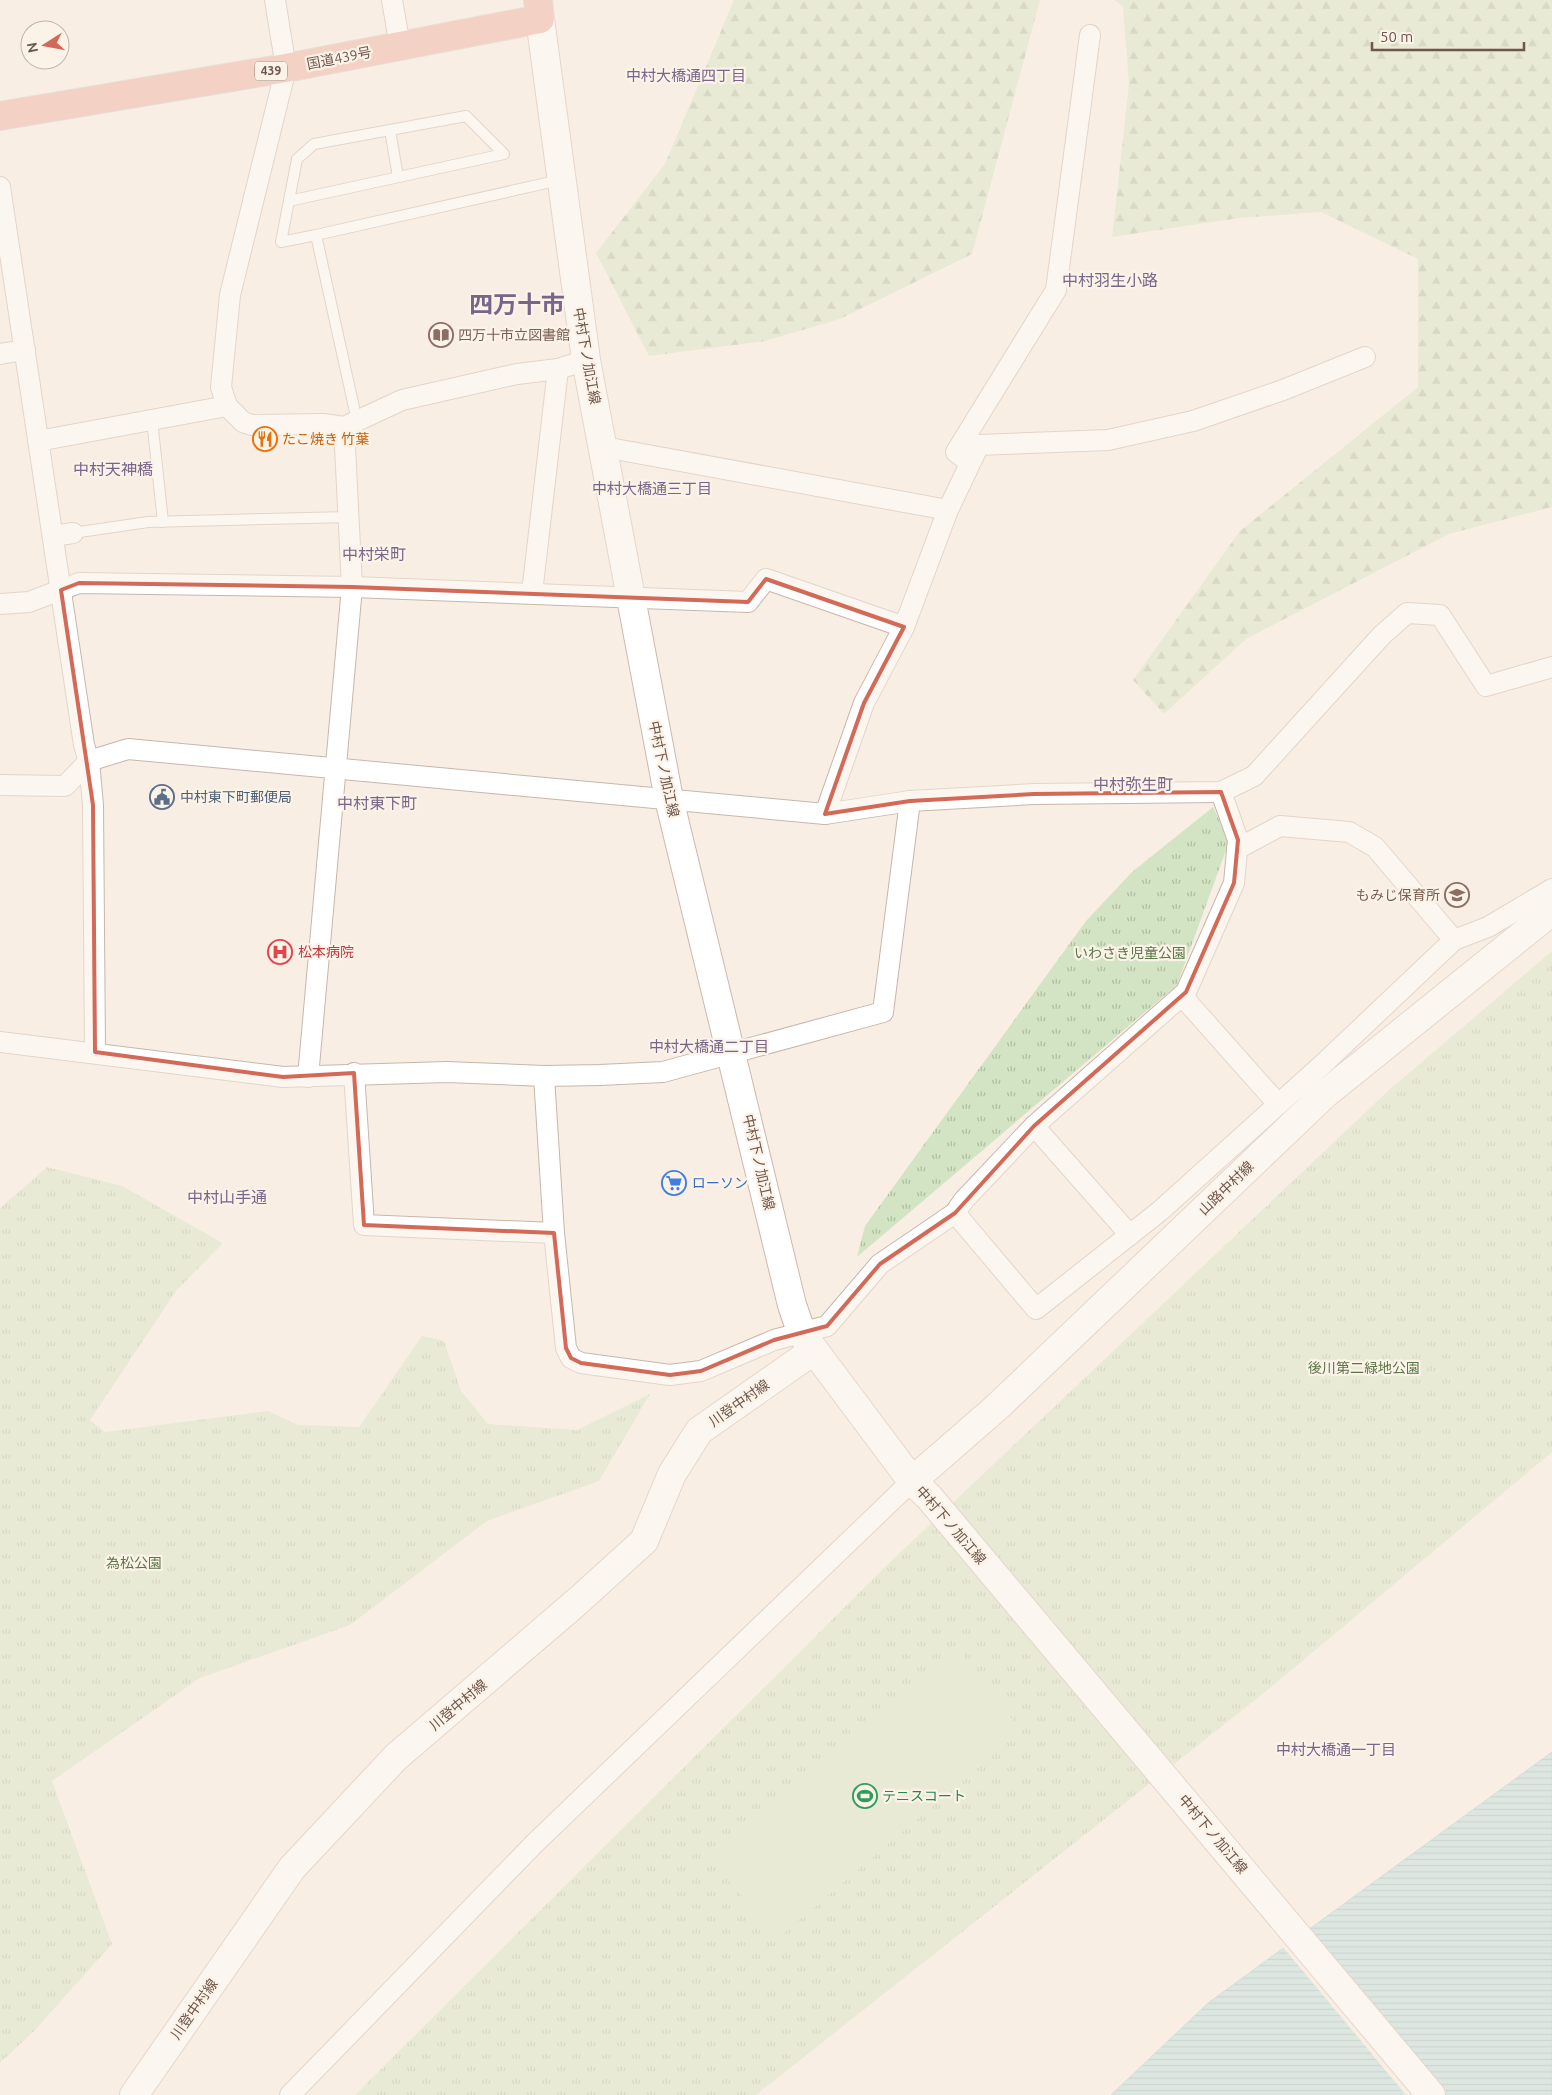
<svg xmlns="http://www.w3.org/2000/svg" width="1552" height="2095" font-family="Ubuntu,'Noto Sans JP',sans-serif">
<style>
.grass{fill:url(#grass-tufts)}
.forest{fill:url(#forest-firs)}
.pitch{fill:#d3e4c4}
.water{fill:url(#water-rules);stroke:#a2cccf}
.pier{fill:#f9eee3}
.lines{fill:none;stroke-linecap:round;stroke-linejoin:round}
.lane-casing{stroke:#c8b6ab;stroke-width:12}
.street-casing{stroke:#c8b6ab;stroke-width:22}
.secondary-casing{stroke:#cdb8ac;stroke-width:30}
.highway-casing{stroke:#d3ccc9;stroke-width:30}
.lane{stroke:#fff;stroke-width:10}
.street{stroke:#fff;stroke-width:20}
.secondary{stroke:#fff;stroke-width:28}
.highway{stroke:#ebafa1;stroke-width:28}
.marked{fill:none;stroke:#d36957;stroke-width:4;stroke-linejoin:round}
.labels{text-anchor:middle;stroke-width:4.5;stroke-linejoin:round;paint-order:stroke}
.shield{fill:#fcf3e8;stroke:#98857b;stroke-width:1}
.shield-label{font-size:12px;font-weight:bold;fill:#6d564c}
.street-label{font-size:14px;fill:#6d564c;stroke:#fcf3e8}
.education-label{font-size:14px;fill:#785e54;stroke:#fcf3e8;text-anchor:start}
.food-label{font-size:14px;fill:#c56008;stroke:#fcf3e8;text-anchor:start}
.service-label{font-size:14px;fill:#4e5e75;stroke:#fcf3e8;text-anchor:start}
.health-label{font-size:14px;fill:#be3a42;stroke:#fcf3e8;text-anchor:start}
.park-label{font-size:14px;fill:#5a7749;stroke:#fcf3e8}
.shop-label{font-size:14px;fill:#366cbe;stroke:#fcf3e8;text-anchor:start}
.leisure-label{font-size:14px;fill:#27864d;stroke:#fcf3e8;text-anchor:start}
.neighbourhood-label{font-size:15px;fill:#7a658a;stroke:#fcf3e8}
.quarter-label{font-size:16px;fill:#7a658a;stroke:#fcf3e8}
.town-label{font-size:24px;font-weight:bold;fill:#7a658a;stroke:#fcf3e8}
</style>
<defs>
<pattern id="grass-tufts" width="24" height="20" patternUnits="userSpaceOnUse" patternTransform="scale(1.25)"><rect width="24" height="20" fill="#d3e4c4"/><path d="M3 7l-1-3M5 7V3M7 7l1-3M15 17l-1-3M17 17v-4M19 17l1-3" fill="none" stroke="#afbca1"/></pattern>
<pattern id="forest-firs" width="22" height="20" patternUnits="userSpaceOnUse" patternTransform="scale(1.25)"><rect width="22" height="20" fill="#d3e4c4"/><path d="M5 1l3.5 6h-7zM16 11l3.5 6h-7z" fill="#afbca1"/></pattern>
<pattern id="water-rules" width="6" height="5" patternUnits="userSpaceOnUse" patternTransform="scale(1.25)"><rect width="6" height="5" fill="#badddf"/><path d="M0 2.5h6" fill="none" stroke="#9bb6b7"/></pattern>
</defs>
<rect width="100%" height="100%" fill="#f9eee3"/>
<g class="grass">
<path d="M1213 807 1229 842 1177 985 857 1257 865 1226 1086 921 1132 872Z"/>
<path d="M1552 951V1452L1264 1693 756 2095H355L886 1566 1389 1090Z"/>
<path d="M47 1167 122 1186 223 1243 176 1291 90 1420 105 1432 268 1411 298 1425 359 1427 422 1336 444 1341 461 1391 488 1424 577 1430 650 1394 599 1481 487 1521 350 1625 200 1678 52 1781 112 1944 34 2031 0 2063V1208Z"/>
</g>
<g class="forest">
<path d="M734 0H1040L972 254 840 319 765 341 649 356 596 253 665 164Z"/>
<path d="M1115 0H1552V507L1449 534 1246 639 1164 714 1133 680 1240 531 1418 387V259L1321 212 1239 218 1112 237 1129 84 1123 7Z"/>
</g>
<path class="pitch" d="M956 1645 1021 1731 778 1938 711 1860Z"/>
<path class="water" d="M1552 1752V2095H1111L1208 2003Z"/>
<path class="pier" d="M1307 1928 1445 2095H1406L1282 1946Z"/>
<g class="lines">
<defs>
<g id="lane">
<path d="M390 130 398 177"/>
<path d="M289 201 504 154 466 116 314 144 297 159 281 242 316 235"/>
<path d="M152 420 163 522"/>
<path d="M357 421 316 235 560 180"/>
<path d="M73 533 148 522 349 517"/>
</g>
<g id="street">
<path d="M275 0 286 68 230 295 221 387 227 406 243 422 252 425 323 424 344 427 402 400 517 374 558 369 586 360"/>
<path d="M392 0 400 46"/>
<path d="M0 187 84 745 89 761 93 805 95 1052"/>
<path d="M0 354 25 350"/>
<path d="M38 441 227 406"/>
<path d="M604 447 948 510"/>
<path d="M969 462 956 452 1056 290 1090 35"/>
<path d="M53 536 73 533"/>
<path d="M532 593 558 369"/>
<path d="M0 604 29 602 79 583 352 587 748 602 766 579 904 627"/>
<path d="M0 785 65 786 89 761 128 749 825 814 910 801 1034 794 1221 792 1254 776 1382 635 1407 613 1440 615 1486 686 1552 667"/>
<path d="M825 814 864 703 904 627 948 510 979 445 1108 440 1193 421 1283 390 1365 357"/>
<path d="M1237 849 1280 826 1349 832 1375 847 1454 940"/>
<path d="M1182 996 1278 1104"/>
<path d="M0 1042 283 1077 447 1072 544 1076 600 1075 663 1072 883 1012 910 801"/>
<path d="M354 1073 364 1225 554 1233"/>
<path d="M544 1076 554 1233 566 1348 571 1358 581 1363 670 1375 701 1371 774 1340 827 1326 880 1264 955 1213 964 1200 1034 1126 1186 992 1234 883 1238 840 1221 792"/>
<path d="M308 1077 352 587 344 427"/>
<path d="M1034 1126 1130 1235"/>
<path d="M955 1213 1036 1309 1160 1211 1322 1065 1454 940 1488 927 1552 889"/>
<path d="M290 2095 535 1843 912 1481"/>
</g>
<g id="secondary">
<path d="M540 19 586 360 669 799 792 1305 802 1334 912 1481 929 1497 1431 2095"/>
<path d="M912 1481 996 1408 1325 1094 1552 911"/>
<path d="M134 2095 292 1868 396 1757 579 1600 644 1541 672 1474 699 1431 813 1351"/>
</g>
<path id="highway" d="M0 116 286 68 540 19 538 0"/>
</defs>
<use href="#lane" class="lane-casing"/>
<use href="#street" class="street-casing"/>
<use href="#secondary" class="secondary-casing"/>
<use href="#highway" class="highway-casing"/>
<use href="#lane" class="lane"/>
<use href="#street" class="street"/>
<use href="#secondary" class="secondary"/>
<use href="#highway" class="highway"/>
</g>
<path d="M0 0H1552V2095H0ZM766 579 904 627 864 703 825 814 910 801 1034 794 1221 792 1238 840 1234 883 1186 992 1034 1126 955 1213 880 1264 827 1326 774 1340 701 1371 670 1375 581 1363 571 1358 566 1348 554 1233 364 1225 354 1073 283 1077 95 1052 93 805 61 590 79 583 352 587 748 602Z" fill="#f9eee3" fill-opacity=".55" fill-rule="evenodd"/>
<path class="marked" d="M766 579 904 627 864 703 825 814 910 801 1034 794 1221 792 1238 840 1234 883 1186 992 1034 1126 955 1213 880 1264 827 1326 774 1340 701 1371 670 1375 581 1363 571 1358 566 1348 554 1233 364 1225 354 1073 283 1077 95 1052 93 805 61 590 79 583 352 587 748 602Z"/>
<defs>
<symbol id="library-ring" viewBox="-11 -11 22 22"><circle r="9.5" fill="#fcf3e8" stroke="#8d6e63" stroke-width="1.5"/><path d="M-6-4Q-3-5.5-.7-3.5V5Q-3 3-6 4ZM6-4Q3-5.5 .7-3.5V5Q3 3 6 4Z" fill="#8d6e63"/></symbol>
<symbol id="restaurant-ring" viewBox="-11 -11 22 22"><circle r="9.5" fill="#fcf3e8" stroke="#e8710a" stroke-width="1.5"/><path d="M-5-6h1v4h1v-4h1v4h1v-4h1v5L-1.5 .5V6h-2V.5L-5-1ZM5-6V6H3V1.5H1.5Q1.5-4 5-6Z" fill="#e8710a"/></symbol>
<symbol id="civic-ring" viewBox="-11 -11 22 22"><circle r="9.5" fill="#fcf3e8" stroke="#5c6f8a" stroke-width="1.5"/><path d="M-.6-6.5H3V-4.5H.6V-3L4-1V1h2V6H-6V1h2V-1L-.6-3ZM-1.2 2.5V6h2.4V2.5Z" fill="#5c6f8a"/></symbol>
<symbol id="school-ring" viewBox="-11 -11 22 22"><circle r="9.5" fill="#fcf3e8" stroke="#8d6e63" stroke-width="1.5"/><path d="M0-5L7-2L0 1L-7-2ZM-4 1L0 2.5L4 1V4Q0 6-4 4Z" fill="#8d6e63"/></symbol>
<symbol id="hospital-ring" viewBox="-11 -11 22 22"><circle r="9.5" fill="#fcf3e8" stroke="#e0444e" stroke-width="1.5"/><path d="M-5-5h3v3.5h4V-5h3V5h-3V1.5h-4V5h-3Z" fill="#e0444e"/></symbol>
<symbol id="supermarket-ring" viewBox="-11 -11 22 22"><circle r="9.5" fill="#fcf3e8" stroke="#3f7fe0" stroke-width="1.5"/><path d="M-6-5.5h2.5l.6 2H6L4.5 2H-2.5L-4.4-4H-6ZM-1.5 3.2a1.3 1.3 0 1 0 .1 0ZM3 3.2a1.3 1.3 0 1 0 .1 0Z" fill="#3f7fe0"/></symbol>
<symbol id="stadium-ring" viewBox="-11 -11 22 22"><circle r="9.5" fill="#fcf3e8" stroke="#2e9e5b" stroke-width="1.5"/><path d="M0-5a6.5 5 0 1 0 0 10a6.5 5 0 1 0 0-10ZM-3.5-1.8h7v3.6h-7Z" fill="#2e9e5b"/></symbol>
</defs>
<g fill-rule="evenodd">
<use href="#library-ring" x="427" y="321" width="28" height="28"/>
<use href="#restaurant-ring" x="251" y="425" width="28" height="28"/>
<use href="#civic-ring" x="148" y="783" width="28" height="28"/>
<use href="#school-ring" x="1443" y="881" width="28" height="28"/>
<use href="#hospital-ring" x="266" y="938" width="28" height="28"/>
<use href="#supermarket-ring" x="660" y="1169" width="28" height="28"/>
<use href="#stadium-ring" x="851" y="1782" width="28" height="28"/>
</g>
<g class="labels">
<rect class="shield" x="255" y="61.5" width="32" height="19" rx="4"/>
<g class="shield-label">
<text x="271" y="75">439</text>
</g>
<g class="street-label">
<text transform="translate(339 58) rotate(-11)" y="5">国道439号</text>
<text transform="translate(587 356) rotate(80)" y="5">中村下ノ加江線</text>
<text transform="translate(664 769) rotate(78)" y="5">中村下ノ加江線</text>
<text transform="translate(759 1162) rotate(77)" y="5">中村下ノ加江線</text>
<text transform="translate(1226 1188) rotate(-44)" y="5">山路中村線</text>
<text transform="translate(739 1403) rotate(-35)" y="5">川登中村線</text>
<text transform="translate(951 1525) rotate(49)" y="5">中村下ノ加江線</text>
<text transform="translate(458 1705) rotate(-40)" y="5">川登中村線</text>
<text transform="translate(1213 1834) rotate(50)" y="5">中村下ノ加江線</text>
<text transform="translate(194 2009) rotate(-55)" y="5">川登中村線</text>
</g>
<g class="education-label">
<text x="458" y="340">四万十市立図書館</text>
<text x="1440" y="900" text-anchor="end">もみじ保育所</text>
</g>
<g class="food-label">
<text x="282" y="444">たこ焼き 竹葉</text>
</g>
<g class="service-label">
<text x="180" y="802">中村東下町郵便局</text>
</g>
<g class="health-label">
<text x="298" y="957">松本病院</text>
</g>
<g class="park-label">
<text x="1130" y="958">いわさき児童公園</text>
<text x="1364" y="1373">後川第二緑地公園</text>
<text x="134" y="1568">為松公園</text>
</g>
<g class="shop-label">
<text x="692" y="1188">ローソン</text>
</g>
<g class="leisure-label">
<text x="882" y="1801">テニスコート</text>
</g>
<g class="neighbourhood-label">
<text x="686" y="81">中村大橋通四丁目</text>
<text x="652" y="494">中村大橋通三丁目</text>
<text x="709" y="1052">中村大橋通二丁目</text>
<text x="1336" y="1755">中村大橋通一丁目</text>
</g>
<g class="quarter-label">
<text x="1110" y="286">中村羽生小路</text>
<text x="113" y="475">中村天神橋</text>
<text x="374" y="560">中村栄町</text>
<text x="1133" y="790">中村弥生町</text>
<text x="377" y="809">中村東下町</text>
<text x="227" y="1203">中村山手通</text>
</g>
<g class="town-label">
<text x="517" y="313">四万十市</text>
</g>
</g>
<g transform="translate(45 45) rotate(259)"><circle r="24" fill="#fcf3e8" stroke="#c3b4aa"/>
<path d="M0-4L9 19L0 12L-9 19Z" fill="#d36957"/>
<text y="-8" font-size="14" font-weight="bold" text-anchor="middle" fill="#6d564c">N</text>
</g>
<path d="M1372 42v8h152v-8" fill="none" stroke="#6d564c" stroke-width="2.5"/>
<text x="1380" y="42" font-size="15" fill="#6d564c" stroke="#fcf3e8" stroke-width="4" paint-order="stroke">50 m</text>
</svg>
